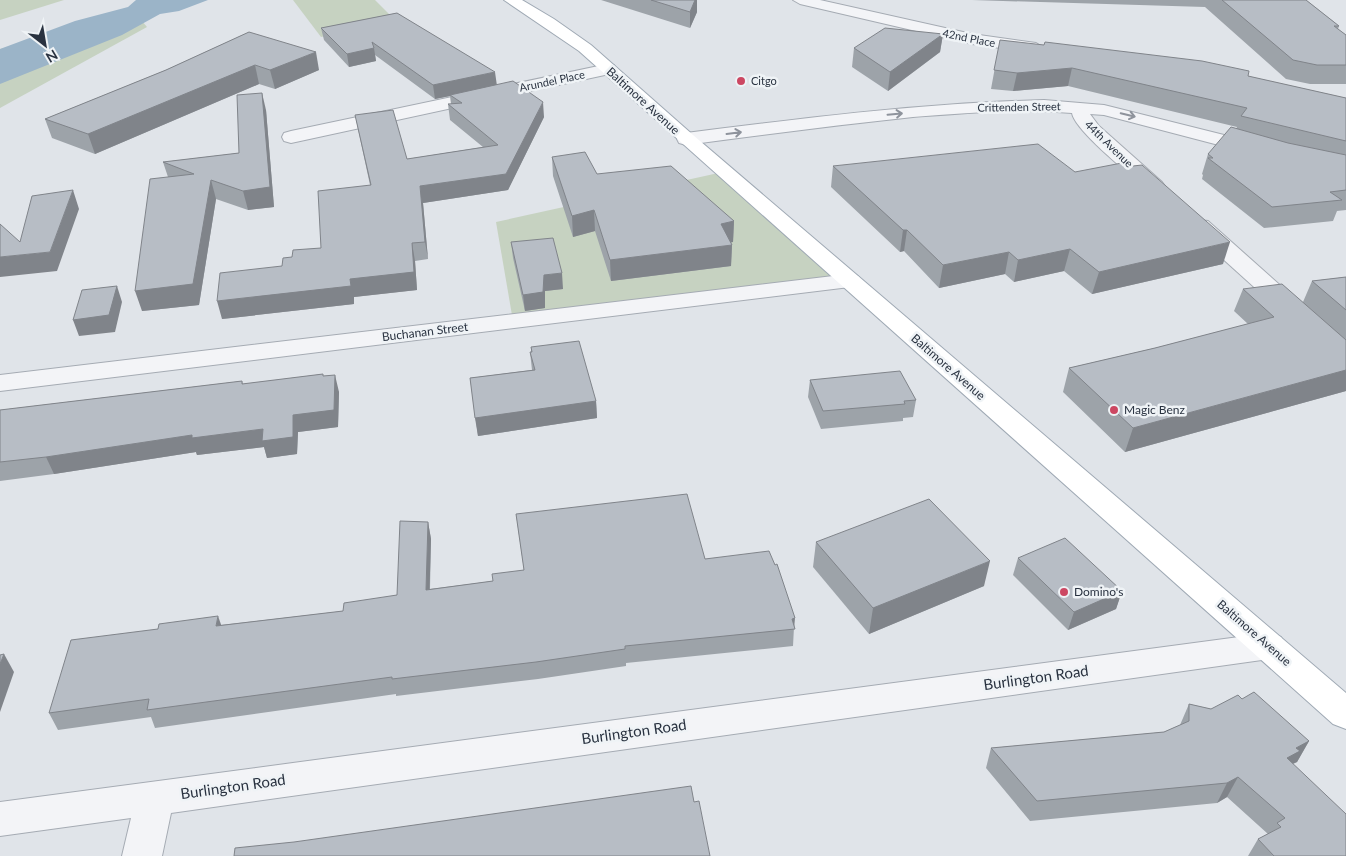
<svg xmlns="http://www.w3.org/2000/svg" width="1346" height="856" font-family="Lato,sans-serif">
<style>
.green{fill:#c6d2c1}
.water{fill:#9bb4c8}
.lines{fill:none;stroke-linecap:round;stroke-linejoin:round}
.minor-casing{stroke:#a5abb3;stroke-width:2}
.major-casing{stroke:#9fa9b4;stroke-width:2}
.minor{fill:#f3f4f7;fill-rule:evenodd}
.major{fill:#fff;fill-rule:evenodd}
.wall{fill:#9da3a9}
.shaded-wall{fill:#80848a}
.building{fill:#b7bdc5;stroke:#80848a}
.oneway{stroke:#8e939c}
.poi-dot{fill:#cc4762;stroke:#eff3f6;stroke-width:2}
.labels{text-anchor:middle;stroke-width:5;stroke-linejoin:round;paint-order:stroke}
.far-street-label{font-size:11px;fill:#293240;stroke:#eff3f6}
.far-poi-label{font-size:11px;fill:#293240;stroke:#eff3f6;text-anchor:start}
.street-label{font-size:12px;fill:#293240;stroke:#eff3f6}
.poi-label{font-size:12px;fill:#293240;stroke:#eff3f6;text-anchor:start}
.near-street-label{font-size:15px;fill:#293240;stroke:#eff3f6}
</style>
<rect width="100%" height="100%" fill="#e0e4e9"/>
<g class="green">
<path d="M0 0H64L0 20Z"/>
<path d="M293 0H375L398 23 321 37Z"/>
<path d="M136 14 147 27 0 108V49Z"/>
<path d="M723 172 850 281 513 321 496 222Z"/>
</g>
<path class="water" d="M136 0H208L179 11 160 14 122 35 0 84V49L75 21 128 7Z"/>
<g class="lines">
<defs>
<g id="minor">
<path d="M793 0H820L972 34 1036 43 1044 48 1036 53 972 44 800 4Z"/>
<path d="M608 64 614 65 616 69 614 73 291 143 284 141 282 137 284 133 291 131Z"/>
<path d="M1044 100 1104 105 1264 145 1267 149 1264 153 1257 155 1104 115 1090 114 1099 126 1162 182 1165 186 1162 190 1155 192 1148 190C1132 176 1075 131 1072 113 1019 108 965 113 913 117 837 125 761 135 686 145L679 143 677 139 679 135 686 133C805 118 924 103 1044 100Z"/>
<path d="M1200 220 1208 221 1346 344V365L1337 362 1192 231 1189 226 1192 221Z"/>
<path d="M850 274 858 276 862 281 858 286 0 391V375Z"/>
<path d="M1269 633 1281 637 1286 646 1281 655 1269 659 171 813 162 856H122L131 818 0 836V802Z"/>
</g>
<path id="major" d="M504 0H522L554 19 591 45 693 135 1346 693V729L1333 724 579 51Z"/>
</defs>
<use href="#minor" class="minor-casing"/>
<use href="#major" class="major-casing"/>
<use href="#minor" class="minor"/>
<use href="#major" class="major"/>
</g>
<g class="wall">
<path d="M601 0H697V12L690 28Z"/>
<path d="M972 0H1306L1339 26 1338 29 1346 35V84H1310L1286 79 1205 7Z"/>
<path d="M397 13 496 85 544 117 508 190 423 203 428 259 415 261 417 290 354 297V304L222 319 292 257 321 248 370 185 355 115 407 159 483 147 450 120 448 104H451L450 96 435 99 375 55 376 61 349 67 324 40 321 28Z"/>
<path d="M249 32 319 70 275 89 259 84 95 154 52 138 45 119 166 70Z"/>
<path d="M943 34 940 52 888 91 852 67 854 48Z"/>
<path d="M1000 40 1248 76 1346 98V210L1337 211 1333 221 1264 228 1202 179 1203 175 1202 174 1208 154 1236 129 1237 127 1068 86 1013 91 991 89Z"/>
<path d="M266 110 274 207 248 210 216 199 199 305 142 311 168 177 163 162 239 153Z"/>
<path d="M552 157 597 174 734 221 733 242H731L732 245 731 266 611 281 595 231 573 237 553 176Z"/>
<path d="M833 166 1075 172 1223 264 1092 294 1064 271 1014 282 1005 274 939 288 904 251 900 252 831 187Z"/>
<path d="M511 242 563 289 545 291V308L525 311 513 258Z"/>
<path d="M1346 277V391L1125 452 1063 392 1069 368 1155 348 1248 324 1234 311 1243 289 1303 302 1312 281Z"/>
<path d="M531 347 596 401 597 418 478 436 470 378 532 370 530 352H531Z"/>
<path d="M323 374V376L339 392 338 427 298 432 297 454 267 458 264 447 197 455 196 452 54 474 0 481V410L242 381 243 384Z"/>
<path d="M810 380 916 400 913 417 903 418V421L821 429 808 397Z"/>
<path d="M516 514 705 559 794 627 793 646 626 663V666L538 679 396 696V694L155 728 151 717 58 730 49 713 158 629 221 625 343 611 397 595 428 522 431 539 430 589 493 581 524 570Z"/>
<path d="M816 542 984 586 869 634 813 567Z"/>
<path d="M1018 558 1122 591 1116 609 1068 630 1013 575Z"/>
<path d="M1242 699 1309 741 1297 762 1293 764 1346 856H1248L1258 839 1268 834 1227 797 1217 803 1030 821 986 768 991 748 1164 732 1180 725 1189 704 1211 709Z"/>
</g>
<g class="shaded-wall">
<path d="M695 0H697V12L690 28V12Z"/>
<path d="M943 34 940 52 888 91 890 72Z"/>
<path d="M374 48 376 61 349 67 347 54Z"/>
<path d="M316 52 319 70 275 89 270 70Z"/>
<path d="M255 65 259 84 95 154 88 134Z"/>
<path d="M1072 68 1068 86 1013 91 1017 73Z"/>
<path d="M495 72 497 86 450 95V96L435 99 433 85Z"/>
<path d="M262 93 266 110 274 207 248 210 243 191Z"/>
<path d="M543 102 544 117 508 190 423 203 428 259 425 242 420 186 506 174Z"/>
<path d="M211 180 216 199 199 305 142 311 135 291Z"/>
<path d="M73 190 79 209 57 271 0 277V257L50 252Z"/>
<path d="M594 210 595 231 573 237 572 216Z"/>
<path d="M734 221 733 242 721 245V224Z"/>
<path d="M903 230H907L904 251 900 252Z"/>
<path d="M1230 242 1223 264 1092 294 1099 272Z"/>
<path d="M412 243 415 261 417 290 354 297V304L222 319 217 301 350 279Z"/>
<path d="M732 245 731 266 611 281 610 260Z"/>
<path d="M1070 249 1064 271 1014 282 1018 260Z"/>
<path d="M1009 252 1005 274 939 288 943 265Z"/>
<path d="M562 273 563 289 545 291V308L525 311 523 295 544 275Z"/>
<path d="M117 286 122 302 115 332 79 336 73 320Z"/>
<path d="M1346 370V391L1125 452 1133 428Z"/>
<path d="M335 375 339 392 338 427 298 432 297 454 267 458 264 447 197 455 196 452 54 474 46 457 192 435 263 429 293 415Z"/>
<path d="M596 401 597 418 478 436 475 418Z"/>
<path d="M428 522 431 539 429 607 426 590Z"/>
<path d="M990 561 984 586 869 634 873 608Z"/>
<path d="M1122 591 1116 609 1068 630 1074 612Z"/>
<path d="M218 616 224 633 216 626Z"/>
<path d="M795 618 794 629 792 619Z"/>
<path d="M4 654 14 672 0 712V664Z"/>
<path d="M1309 741 1297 762 1292 764 1287 758 1296 748Z"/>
<path d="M1238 777 1227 797 1217 803 1227 783Z"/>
</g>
<g class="building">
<path d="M651 0H695L690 12Z"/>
<path d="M1222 0H1306L1339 26H1334L1346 35V65H1317L1293 60Z"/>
<path d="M397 13 495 72 433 85 372 42 374 48 347 54 321 28Z"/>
<path d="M885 28 943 34 890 72 854 48Z"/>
<path d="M249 32 316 52 270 70 255 65 88 134 45 119 166 70Z"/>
<path d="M1000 40 1044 45 1045 42 1202 61 1249 71 1248 76 1346 98V141L1241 116 1247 108 1072 68 1017 73 994 70Z"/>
<path d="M513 81 543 102 506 174 420 186 425 242 412 243 414 272 350 279 351 286 217 301 220 273 282 266 283 258 292 257 293 250 321 248 318 191 371 185 355 115 393 110 407 159 498 145 448 104 462 103 450 95Z"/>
<path d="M262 93 270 187 243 191 211 180 193 284 135 291 150 179 194 174 163 162 239 153 237 95Z"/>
<path d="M1231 127 1288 143 1346 155V190L1330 192 1342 200 1272 207 1208 158H1213L1208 154Z"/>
<path d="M1038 144 1075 172 1127 162 1133 166 1142 165 1230 242 1099 272 1070 249 1018 260 1009 252 943 265 907 230H903L833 166Z"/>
<path d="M585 152 597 174 671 166 734 221 721 224 732 245 610 260 594 210 572 216 552 157Z"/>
<path d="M73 190 50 252 0 257V224L20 242 32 196Z"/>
<path d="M553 238 562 273 544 275 543 292 523 295 511 242Z"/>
<path d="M1346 277V310L1312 281Z"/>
<path d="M1282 284 1346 340V370L1133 428 1069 368 1155 348 1274 317 1243 289Z"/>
<path d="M117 286 109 315 73 320 82 290Z"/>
<path d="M579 341 596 401 475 418 470 378 535 370 530 352H532L531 347Z"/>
<path d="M900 371 916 400 904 401 905 404 823 411 810 380Z"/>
<path d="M323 374V376L335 375 334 410 293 415V437L262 441 263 429 192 438V435L46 457 0 462V410L242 381V384Z"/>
<path d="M687 494 705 559 769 551 775 565 777 564 795 618 792 619 795 629 625 646V649L536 662 392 679V677L147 710 149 699 49 713 71 640 158 629 159 624 218 616 216 626 343 611 344 603 397 595 400 521 428 522 426 590 493 581 492 574 524 570 516 514Z"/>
<path d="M929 499 990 561 873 608 816 542Z"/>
<path d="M1065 538 1122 591 1074 612 1018 558Z"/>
<path d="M4 654 0 664V655Z"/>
<path d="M1254 692 1309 741 1296 748 1300 751 1287 758 1346 814V856H1274L1258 839 1281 827 1277 823 1285 818 1238 777 1227 783 1037 801 991 748 1164 732 1189 721V704L1211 709 1238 695 1242 699Z"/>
<path d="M691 786 694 802 699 801 710 856H234L235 848 294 842Z"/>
</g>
<defs><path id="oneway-shaft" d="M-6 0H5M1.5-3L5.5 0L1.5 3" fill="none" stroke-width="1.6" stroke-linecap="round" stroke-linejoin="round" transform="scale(1.25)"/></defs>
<g class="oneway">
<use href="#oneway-shaft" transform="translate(895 114) rotate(-5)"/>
<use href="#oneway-shaft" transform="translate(1128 115) rotate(13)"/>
<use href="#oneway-shaft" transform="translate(734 133) rotate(-7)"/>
</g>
<g class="poi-dot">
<circle cx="741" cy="81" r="5"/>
<circle cx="1114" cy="410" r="5"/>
<circle cx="1064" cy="592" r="5"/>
</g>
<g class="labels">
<g class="far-street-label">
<text transform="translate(969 38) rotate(11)" y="4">42nd Place</text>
<text transform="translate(552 81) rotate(-12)" y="4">Arundel Place</text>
<text transform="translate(1019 107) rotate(-1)" y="4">Crittenden Street</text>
<text transform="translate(1109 144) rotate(44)" y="4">44th Avenue</text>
</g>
<g class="far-poi-label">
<text x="751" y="85">Citgo</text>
</g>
<g class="street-label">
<text transform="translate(643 101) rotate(42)" y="4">Baltimore Avenue</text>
<text transform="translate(425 332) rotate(-7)" y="4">Buchanan Street</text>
<text transform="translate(948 367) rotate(41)" y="4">Baltimore Avenue</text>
<text transform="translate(1254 633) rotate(41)" y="4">Baltimore Avenue</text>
</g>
<g class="poi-label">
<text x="1124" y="414">Magic Benz</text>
<text x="1074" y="596">Domino's</text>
</g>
<g class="near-street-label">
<text transform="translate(1036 678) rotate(-8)" y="5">Burlington Road</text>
<text transform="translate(634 732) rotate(-8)" y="5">Burlington Road</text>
<text transform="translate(233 787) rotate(-8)" y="5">Burlington Road</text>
</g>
</g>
<g transform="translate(45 45) rotate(149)" stroke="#eff3f6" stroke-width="4" paint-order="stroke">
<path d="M0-4L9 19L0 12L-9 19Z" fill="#293240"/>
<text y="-8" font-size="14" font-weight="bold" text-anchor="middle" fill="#293240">N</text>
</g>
</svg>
